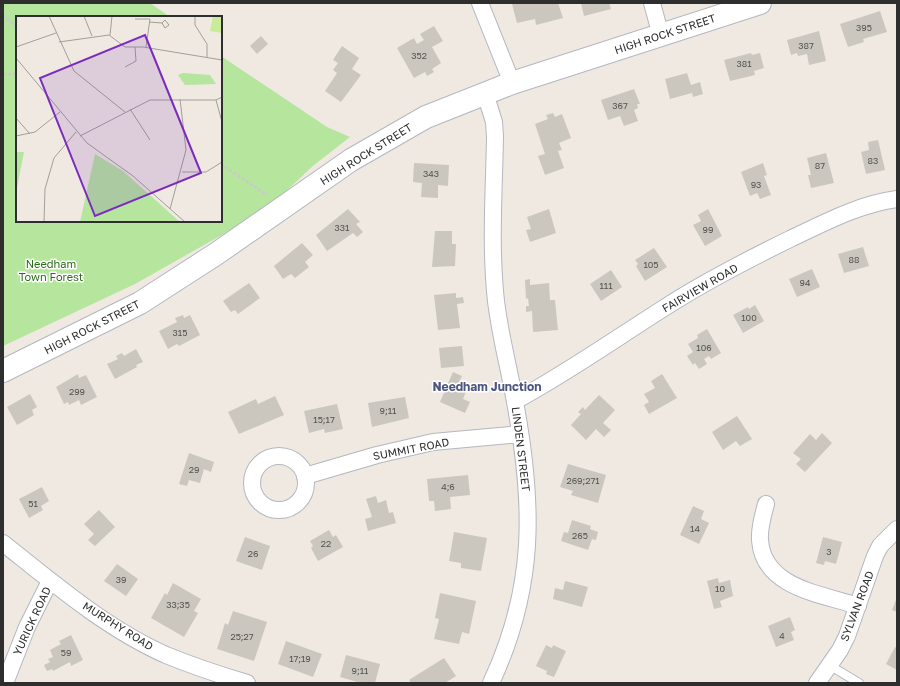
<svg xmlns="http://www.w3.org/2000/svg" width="900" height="686" font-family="'Golos Text',sans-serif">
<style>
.green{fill:#b6e59e}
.building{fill:#cbc7bf}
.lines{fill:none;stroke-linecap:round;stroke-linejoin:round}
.lane-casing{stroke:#b4b7c1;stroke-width:10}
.street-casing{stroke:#b4b7c1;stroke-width:18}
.secondary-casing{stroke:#b4b7c1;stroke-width:24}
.path{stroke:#c9c9c9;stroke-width:2.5;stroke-dasharray:3 2;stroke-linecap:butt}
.lane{stroke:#fff;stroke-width:8}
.street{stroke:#fff;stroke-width:16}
.secondary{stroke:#fff;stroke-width:22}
.labels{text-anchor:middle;stroke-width:3;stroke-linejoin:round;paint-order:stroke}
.number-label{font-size:9px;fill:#555452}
.street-label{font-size:11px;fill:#2e2e2e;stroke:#fff}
.park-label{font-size:11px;fill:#2c6e1b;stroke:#fff}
.neighbourhood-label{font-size:12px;font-weight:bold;fill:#4d5680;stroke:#fff}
.inset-road{fill:none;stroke:#a29e99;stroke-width:1}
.view{fill:#7b2cbf;fill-opacity:0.15;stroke:#7b2cbf;stroke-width:2}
.inset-edge{fill:none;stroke:#2e2e2e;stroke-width:2}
</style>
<rect width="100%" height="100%" fill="#efe9e1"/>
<path class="green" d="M3 3H150L170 17H17V221H221V56L327 127 350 137 314 165 282 195 243 223 135 284 3 346Z"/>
<g class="building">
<path d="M515 3H558L563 18 536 25 535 19 517 23 512 4Z"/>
<path d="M581 3H609L611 9 584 16Z"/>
<path d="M880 11 887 32 863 39 864 42 848 47 840 24Z"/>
<path d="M434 26 443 41 432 47 441 63 432 69 434 72 427 76 425 72 414 78 397 48 414 38 417 44 424 40 420 34Z"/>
<path d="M819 31 826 61 809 65 807 54 798 56 797 53 791 55 787 40Z"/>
<path d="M261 36 268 44 257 54 250 46Z"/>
<path d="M342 46 359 58 352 69 361 75 341 102 325 91 337 73 333 70 338 63 333 60Z"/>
<path d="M751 53 752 55 760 53 764 68 754 71 755 75 730 81 724 60Z"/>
<path d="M687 73 691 85 700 82 703 94 693 97 692 93 670 99 665 79Z"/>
<path d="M634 89 640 104H637L638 108 634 110 638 121 624 126 620 116 608 120 601 100Z"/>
<path d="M553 113 555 117 562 114 571 138 559 143 562 150 558 151 564 168 545 175 538 156 545 154 535 124 548 119 546 115Z"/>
<path d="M878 140 885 170 866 174 861 152 869 150 868 142Z"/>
<path d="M826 153 834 183 811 188 808 175H811L807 158Z"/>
<path d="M414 163 449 165 448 186 438 185V198L421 197 422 183 413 182Z"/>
<path d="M763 163 767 175 764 176 771 195 760 199 757 193 750 196 741 172Z"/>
<path d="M348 209 360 222 356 224 363 232 357 237 353 233 327 251 316 235Z"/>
<path d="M549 209 556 233 530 242 526 230 531 229 527 217Z"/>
<path d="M708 209 722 236 705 246 693 225 701 221 698 215Z"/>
<path d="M435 231H452V244H456L455 266 432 267Z"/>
<path d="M302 243 313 255 305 262 309 267 295 278 291 274 283 279 274 266Z"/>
<path d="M863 247 869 266 844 273 838 254Z"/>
<path d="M654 248 667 267 645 281 636 266 638 264 635 260Z"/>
<path d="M812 269 820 287 797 297 789 279Z"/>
<path d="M611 270 622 287 601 301 590 284Z"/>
<path d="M530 279V285L549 283 550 300H555L558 330 533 332 532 311 526 312V306H529L528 298 526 299 525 280Z"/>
<path d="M249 283 260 298 238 314 235 310 231 312 223 301Z"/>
<path d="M456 293V298L463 297 464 303 457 304 460 328 438 330 434 295Z"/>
<path d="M755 305 764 321 743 333 733 315 748 307 749 309Z"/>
<path d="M183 315 184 318 190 315 200 335 179 346 177 344 168 349 159 331 177 322 175 318Z"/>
<path d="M707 329 721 353 711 359 709 356 704 359 707 364 699 369 695 363 693 365 687 356 693 352 688 344 698 338 697 335Z"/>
<path d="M462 346 464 366 441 368 439 348Z"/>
<path d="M136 349 143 362 136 365 137 367 115 379 107 364 118 359 116 356 122 353 124 356Z"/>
<path d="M453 372 462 376 459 382 468 386 463 399 470 402 465 413 440 402Z"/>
<path d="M78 374 79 378 86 375 97 397 81 405 79 400 69 405 68 402 64 404 56 387Z"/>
<path d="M662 374 677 398 649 414 644 405 649 402 644 394 655 388 651 381Z"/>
<path d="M30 394 37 407 32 410 34 415 17 425 7 407Z"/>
<path d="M599 395 615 410 603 423 611 430 604 437 596 429 586 440 571 425 581 414 578 412 583 407 585 410Z"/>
<path d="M275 396 284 415 239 434 228 412 256 399 258 404Z"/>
<path d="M405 397 409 418 372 427 368 403Z"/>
<path d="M337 404 343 429 325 433 324 429 309 433 304 411Z"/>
<path d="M737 416 752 439 740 446 736 441 723 450 712 432Z"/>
<path d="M822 433 832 443 805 472 796 464 801 459 793 453 810 434 816 440Z"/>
<path d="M189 453 214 462 211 472 204 469 200 483 189 480 187 486 179 484Z"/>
<path d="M568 464 606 475 598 503 571 495 573 491 560 487Z"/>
<path d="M468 475 470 495 450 497 451 509 435 511 434 501H429L427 479Z"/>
<path d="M42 487 49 501 41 506 43 510 29 518 19 499Z"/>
<path d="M376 496 378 503 386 500 389 513 393 512 396 523 368 531 365 519 372 517 366 499Z"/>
<path d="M693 506 704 511 701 519 709 523 699 544 680 535Z"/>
<path d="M99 510 115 527 95 546 88 540 94 534 84 524Z"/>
<path d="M572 520 591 526 590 529 598 532 596 540 592 539 588 550 561 541 564 532 568 533Z"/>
<path d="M329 530 333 537 336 535 343 547 318 561 311 548 313 546 310 541Z"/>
<path d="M454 532 487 538 481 571 461 568V563L449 561Z"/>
<path d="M245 537 270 546 262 570 236 561Z"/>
<path d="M823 537 842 542 836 564 825 561 824 565 816 563Z"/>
<path d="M117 564 138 579 126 596 104 581Z"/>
<path d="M718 578 719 583 730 580 733 596 720 601 722 607 714 609 707 581Z"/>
<path d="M565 581 588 587 582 607 553 599 555 588 563 590Z"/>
<path d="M173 583 201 599 194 611 198 613 184 637 151 618 165 593 167 595Z"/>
<path d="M440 593 476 601 469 634 462 632 459 644 434 639 439 619 435 618Z"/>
<path d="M897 597V612L892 610Z"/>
<path d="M233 611 267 622 254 661 217 649 225 623 228 625Z"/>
<path d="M790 617 795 630 791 632 794 640 776 647 768 626Z"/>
<path d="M71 635 83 660 71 666 70 662 53 671 52 669 47 671 44 665 50 662 48 659 53 657 50 650 61 644 59 641Z"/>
<path d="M286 641 322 654 313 677 278 664Z"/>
<path d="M546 645 552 648 553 645 566 651 554 677 546 674 547 671 536 666Z"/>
<path d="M895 647 897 648V670L886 664Z"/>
<path d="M346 655 380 664 375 683H361L340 677Z"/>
<path d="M444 658 456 676 445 683H411L409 680Z"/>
</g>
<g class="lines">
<defs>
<path id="lane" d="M829 665 859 683"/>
<g id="street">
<path d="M480 3 512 83"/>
<path d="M652 3 661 36"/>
<path d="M485 93 494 122 495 137C494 192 490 247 496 301 500 335 509 368 515 402 534 504 536 587 491 683"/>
<path d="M515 401C567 373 615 339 664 308 704 282 747 260 790 239 824 223 859 204 897 199"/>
<circle cx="279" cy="483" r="27"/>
<path d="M305 476 377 455 433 442 520 434"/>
<path d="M766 504C763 516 759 528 760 540 763 588 822 594 858 606"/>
<path d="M3 543C53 583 107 629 166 655 193 666 220 675 247 683"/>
<path d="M5 683 27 627 50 581"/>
<path d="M817 683 840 650 847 636 875 556 880 546 897 529"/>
</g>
<path id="secondary" d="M3 371 140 303 216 254 351 160 426 117 512 83 760 3"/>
</defs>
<use href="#lane" class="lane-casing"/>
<use href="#street" class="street-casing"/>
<use href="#secondary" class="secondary-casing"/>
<g class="path">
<path d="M3 15 17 27"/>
<path d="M3 75 17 73"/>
<path d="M221 164 267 195"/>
</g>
<use href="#lane" class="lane"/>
<use href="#street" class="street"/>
<use href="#secondary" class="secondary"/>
</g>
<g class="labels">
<g class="number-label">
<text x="864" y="31">395</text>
<text x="806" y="49">387</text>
<text x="419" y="59">352</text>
<text x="744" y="67">381</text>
<text x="620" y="109">367</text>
<text x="873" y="164">83</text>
<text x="820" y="169">87</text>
<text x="431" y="177">343</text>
<text x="756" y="188">93</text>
<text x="342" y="231">331</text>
<text x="708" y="233">99</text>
<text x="854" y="263">88</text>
<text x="651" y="268">105</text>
<text x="805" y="286">94</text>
<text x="606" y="289">111</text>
<text x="749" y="321">100</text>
<text x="180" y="336">315</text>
<text x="704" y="351">106</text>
<text x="77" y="395">299</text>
<text x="388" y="414">9;11</text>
<text x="324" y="423">15;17</text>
<text x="194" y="473">29</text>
<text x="583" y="484">269;271</text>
<text x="448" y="490">4;6</text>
<text x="33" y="507">51</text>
<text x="695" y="532">14</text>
<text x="580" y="539">265</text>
<text x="326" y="547">22</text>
<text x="829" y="555">3</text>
<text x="253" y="557">26</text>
<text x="121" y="583">39</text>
<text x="720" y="592">10</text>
<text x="178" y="608">33;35</text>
<text x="782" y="639">4</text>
<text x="242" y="640">25;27</text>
<text x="66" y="656">59</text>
<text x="300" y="662">17;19</text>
<text x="360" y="674">9;11</text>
</g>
<g class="street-label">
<text transform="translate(665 34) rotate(-18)" y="4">HIGH ROCK STREET</text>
<text transform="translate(366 154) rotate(-32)" y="4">HIGH ROCK STREET</text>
<text transform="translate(700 288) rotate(-30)" y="4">FAIRVIEW ROAD</text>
<text transform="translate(92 327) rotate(-27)" y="4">HIGH ROCK STREET</text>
<text transform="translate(411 449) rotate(-11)" y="4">SUMMIT ROAD</text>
<text transform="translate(521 449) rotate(83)" y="4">LINDEN STREET</text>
<text transform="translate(857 606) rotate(-69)" y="4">SYLVAN ROAD</text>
<text transform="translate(32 621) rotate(-65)" y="4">YURICK ROAD</text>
<text transform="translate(118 626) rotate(32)" y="4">MURPHY ROAD</text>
</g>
<g class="park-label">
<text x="51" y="268">Needham<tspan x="51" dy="13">Town Forest</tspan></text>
</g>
<g class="neighbourhood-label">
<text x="487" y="391">Needham Junction</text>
</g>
</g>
<g transform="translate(16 16)">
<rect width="206" height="206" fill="#efe9e1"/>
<path d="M167 57 194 59 200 68 169 69 162 59ZM0 136H8L0 177ZM79 138 107 155 164 206H64Z" fill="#b6e59e"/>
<path d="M197 0H206V17L194 15Z" fill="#c9ec9a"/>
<path class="inset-road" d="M33 0 58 55 109 96M68 0 76 20M179 0V9L191 28V42M119 3H134L130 31M133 6 146 7 149 4 153 9 149 12 146 7M94 19 96 0M43 26 93 19 109 31H127L206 44M0 31 40 17M0 42 71 127 117 160 169 206M109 51 120 45 119 31M200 84 206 106M114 93 134 124M0 102 14 118M0 120 19 116 44 96M64 120 134 84H200L206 81M166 156H190L206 146M154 193 170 134 164 83M28 206 29 173 38 142 60 116"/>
<path class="view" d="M129 19 185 157 79 200 24 62Z"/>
<rect width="206" height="206" class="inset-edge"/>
</g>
<rect width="900" height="686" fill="none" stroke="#2e2e2e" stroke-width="8"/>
</svg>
